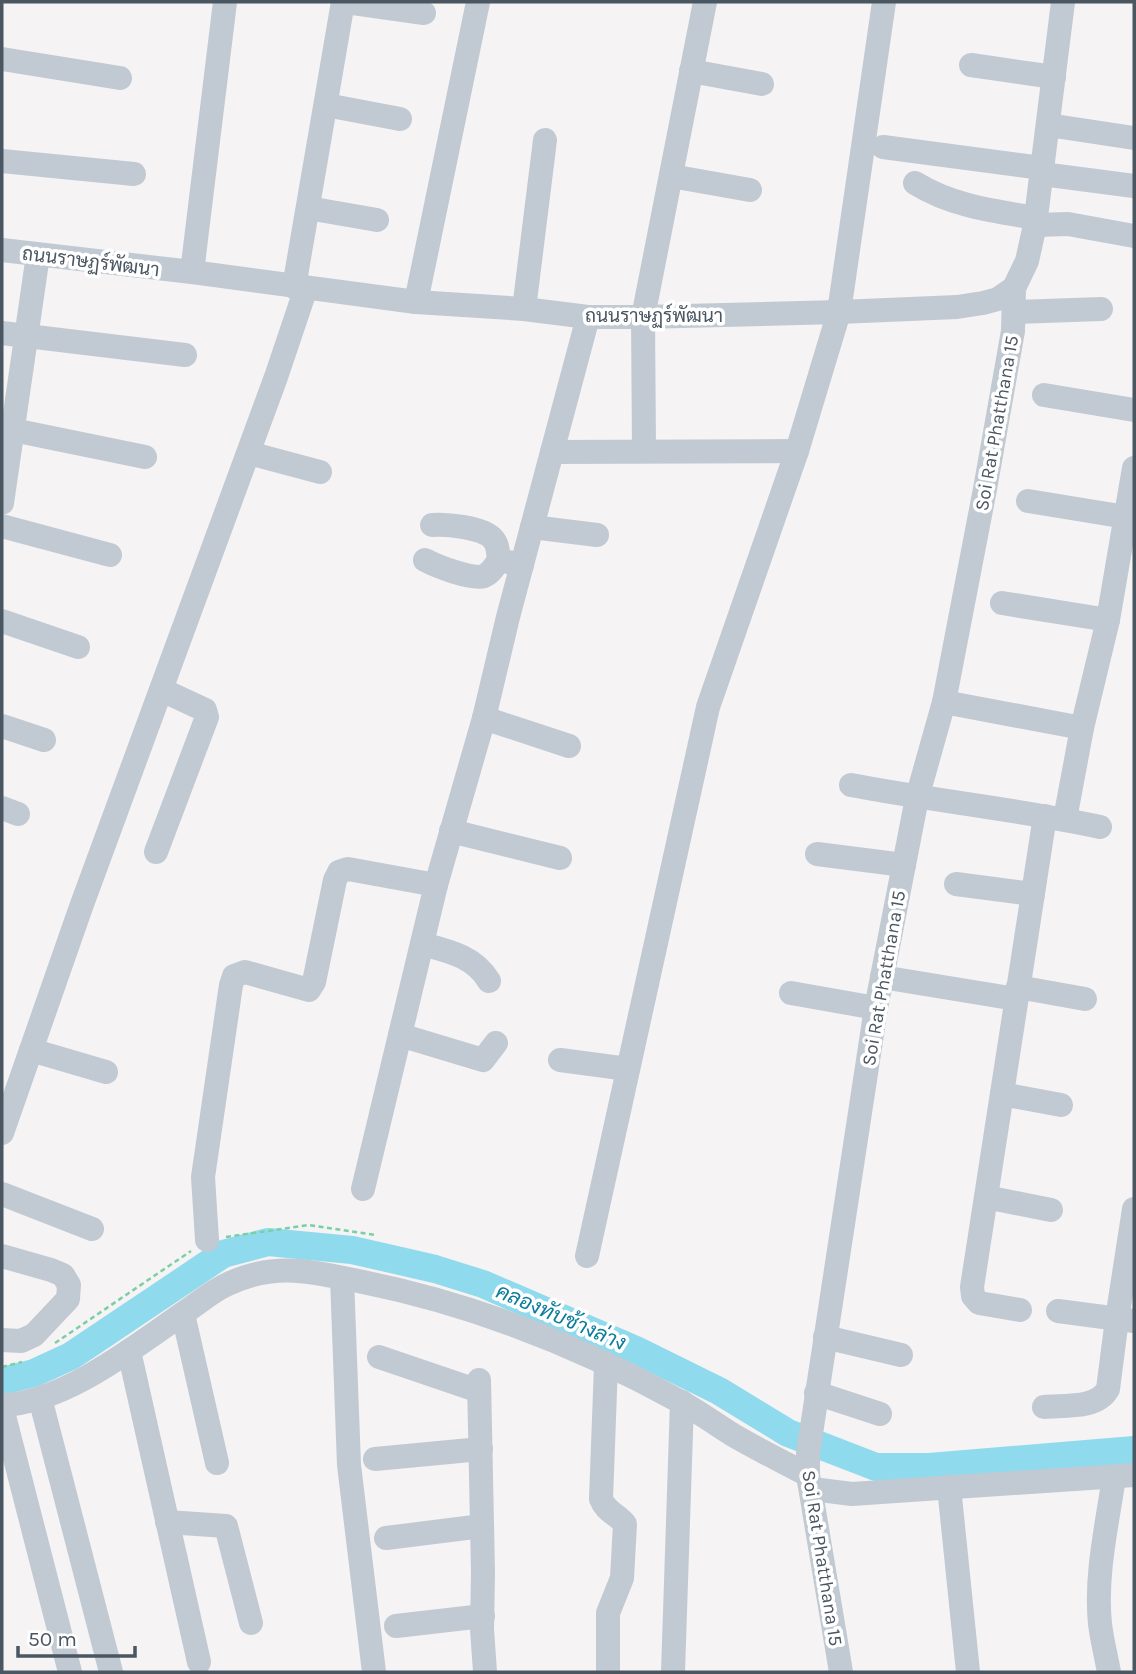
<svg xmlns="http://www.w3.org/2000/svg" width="1136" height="1674" font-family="Karla,Sarabun,sans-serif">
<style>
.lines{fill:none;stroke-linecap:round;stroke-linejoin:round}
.river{stroke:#90daee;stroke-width:28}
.path{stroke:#7ad0a6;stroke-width:2.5;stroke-dasharray:5 3.5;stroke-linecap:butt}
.minor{stroke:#c1cad2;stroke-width:24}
.labels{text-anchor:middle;stroke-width:7;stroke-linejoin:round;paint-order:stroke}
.street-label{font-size:19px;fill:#4a5661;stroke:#fff}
.water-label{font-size:21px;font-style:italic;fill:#0c7c9b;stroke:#fff}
</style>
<rect width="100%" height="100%" fill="#f5f3f3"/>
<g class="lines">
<path class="river" d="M2 1381 34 1373 71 1356 223 1254 268 1242 352 1250 435 1269 483 1284 636 1350 719 1391 788 1433 876 1467H929L1134 1450"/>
<g class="path">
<path d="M226 1237 309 1225 376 1235"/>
<path d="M55 1343 191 1251"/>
<path d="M2 1367 22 1362"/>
</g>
<g class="minor">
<path d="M346 2 424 13"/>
<path d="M2 59 120 78"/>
<path d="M971 65 1054 77"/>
<path d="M691 71 762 84"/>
<path d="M326 105 400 119"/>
<path d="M1048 125 1134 138"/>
<path d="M883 147 1042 168"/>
<path d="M2 161 134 174"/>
<path d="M1042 174 1134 186"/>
<path d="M671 176 750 190"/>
<path d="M915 183C952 206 993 211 1036 218"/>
<path d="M308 208 377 220"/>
<path d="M1035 225 1068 224 1134 236"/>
<path d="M2 250 192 272 416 302 524 309 588 317H643L839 312 957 307 983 303 998 299 1014 288 1027 261 1035 225 1063 2"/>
<path d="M192 272 225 2"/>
<path d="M294 287 343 2"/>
<path d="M416 302 478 2"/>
<path d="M524 309 545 140"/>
<path d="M1014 312 1101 309"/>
<path d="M2 333 185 355"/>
<path d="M1044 395 1134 410"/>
<path d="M13 430 145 457"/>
<path d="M644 450 643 317 705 2"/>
<path d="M552 452 797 451"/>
<path d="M249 453 320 472"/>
<path d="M1028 501 1126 517"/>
<path d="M2 503 38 255"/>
<path d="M432 525C446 524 483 527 493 539 498 544 498 553 499 560"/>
<path d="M2 526 110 555"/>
<path d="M532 527 597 535"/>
<path d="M425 560C436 566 472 580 484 576 491 573 495 566 499 560L522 565"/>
<path d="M1002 603 1108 620"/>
<path d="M2 621 78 647"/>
<path d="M944 702 1082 728"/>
<path d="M484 718 569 746"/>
<path d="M2 726 44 740"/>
<path d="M851 785C934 801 1018 809 1100 827"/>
<path d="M2 808 18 814"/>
<path d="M1065 819 1082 728 1108 620 1134 468"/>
<path d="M451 831 560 858"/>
<path d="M156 852 207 717 205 710 162 690"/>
<path d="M817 854 904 865"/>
<path d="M956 884 1033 894"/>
<path d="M422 944C448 951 474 956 489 981"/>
<path d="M882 977 1016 999"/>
<path d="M1018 987 1085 999"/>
<path d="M791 993 876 1008"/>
<path d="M400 1035 483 1060 496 1043"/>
<path d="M31 1050 106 1072"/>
<path d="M560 1060 628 1069"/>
<path d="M1002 1094 1061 1105"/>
<path d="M2 1133 81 907 276 377 306 288"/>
<path d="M363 1189 436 885 484 718 508 617 588 317"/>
<path d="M2 1194 92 1229"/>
<path d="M986 1197 1051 1210"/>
<path d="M207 1240 203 1177 231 985 234 976 245 972 309 990 314 982 335 880 339 872 348 869 436 885"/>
<path d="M2 1256 51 1270 63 1275 69 1285 68 1299 34 1335 21 1341 2 1340"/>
<path d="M587 1256 708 707 797 451 839 312 884 2"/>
<path d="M342 1278 349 1465 374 1672"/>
<path d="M1020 1310 979 1303 973 1296 972 1287 1045 816"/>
<path d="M1058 1311 1134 1321"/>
<path d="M183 1314 217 1463"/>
<path d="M825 1337 901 1355"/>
<path d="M129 1351 199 1662"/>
<path d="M379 1357 479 1391"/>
<path d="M606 1365 601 1499C606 1512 616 1513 625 1524L622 1578 608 1613V1672"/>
<path d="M479 1380 483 1572 482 1629 485 1672"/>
<path d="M816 1393 880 1414"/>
<path d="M40 1398 111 1672"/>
<path d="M2 1405C65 1403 137 1345 188 1310 201 1301 214 1290 228 1284 276 1261 313 1272 363 1282 472 1304 581 1347 679 1401 698 1411 715 1424 733 1435 757 1449 783 1462 808 1475"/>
<path d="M1044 1407C1065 1405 1097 1409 1108 1389L1117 1319 1134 1209"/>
<path d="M2 1408 70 1672"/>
<path d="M375 1459 481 1449"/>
<path d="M949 1487 968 1672"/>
<path d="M812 1489 852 1494 1134 1475"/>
<path d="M167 1522 226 1526 251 1623"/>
<path d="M386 1538 482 1526"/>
<path d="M396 1626 483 1616"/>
<path d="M673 1672 682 1402"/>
<path d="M841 1672 808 1475V1453L876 1008 917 798 944 702 985 489 1013 331 1014 288"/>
<path d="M1109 1672C1106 1656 1102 1640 1100 1624 1095 1576 1107 1525 1114 1477"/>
</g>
</g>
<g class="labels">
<g class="street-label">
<text transform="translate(91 261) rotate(7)" y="7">ถนนราษฏร์พัฒนา</text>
<text x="654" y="322">ถนนราษฏร์พัฒนา</text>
<text transform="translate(996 423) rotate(-80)" y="7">Soi Rat Phatthana 15</text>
<text transform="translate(883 978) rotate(-80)" y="7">Soi Rat Phatthana 15</text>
<text transform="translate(823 1558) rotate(81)" y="7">Soi Rat Phatthana 15</text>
</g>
<g class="water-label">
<text transform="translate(561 1317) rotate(23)" y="7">คลองทับช้างล่าง</text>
</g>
</g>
<rect width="1136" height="1674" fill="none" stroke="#4a5661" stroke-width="7"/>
<path d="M18 1646v10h117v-10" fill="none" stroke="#4a5661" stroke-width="3.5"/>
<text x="28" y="1646" font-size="21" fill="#4a5661" stroke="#ffffff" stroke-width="5" paint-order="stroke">50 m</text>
</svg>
